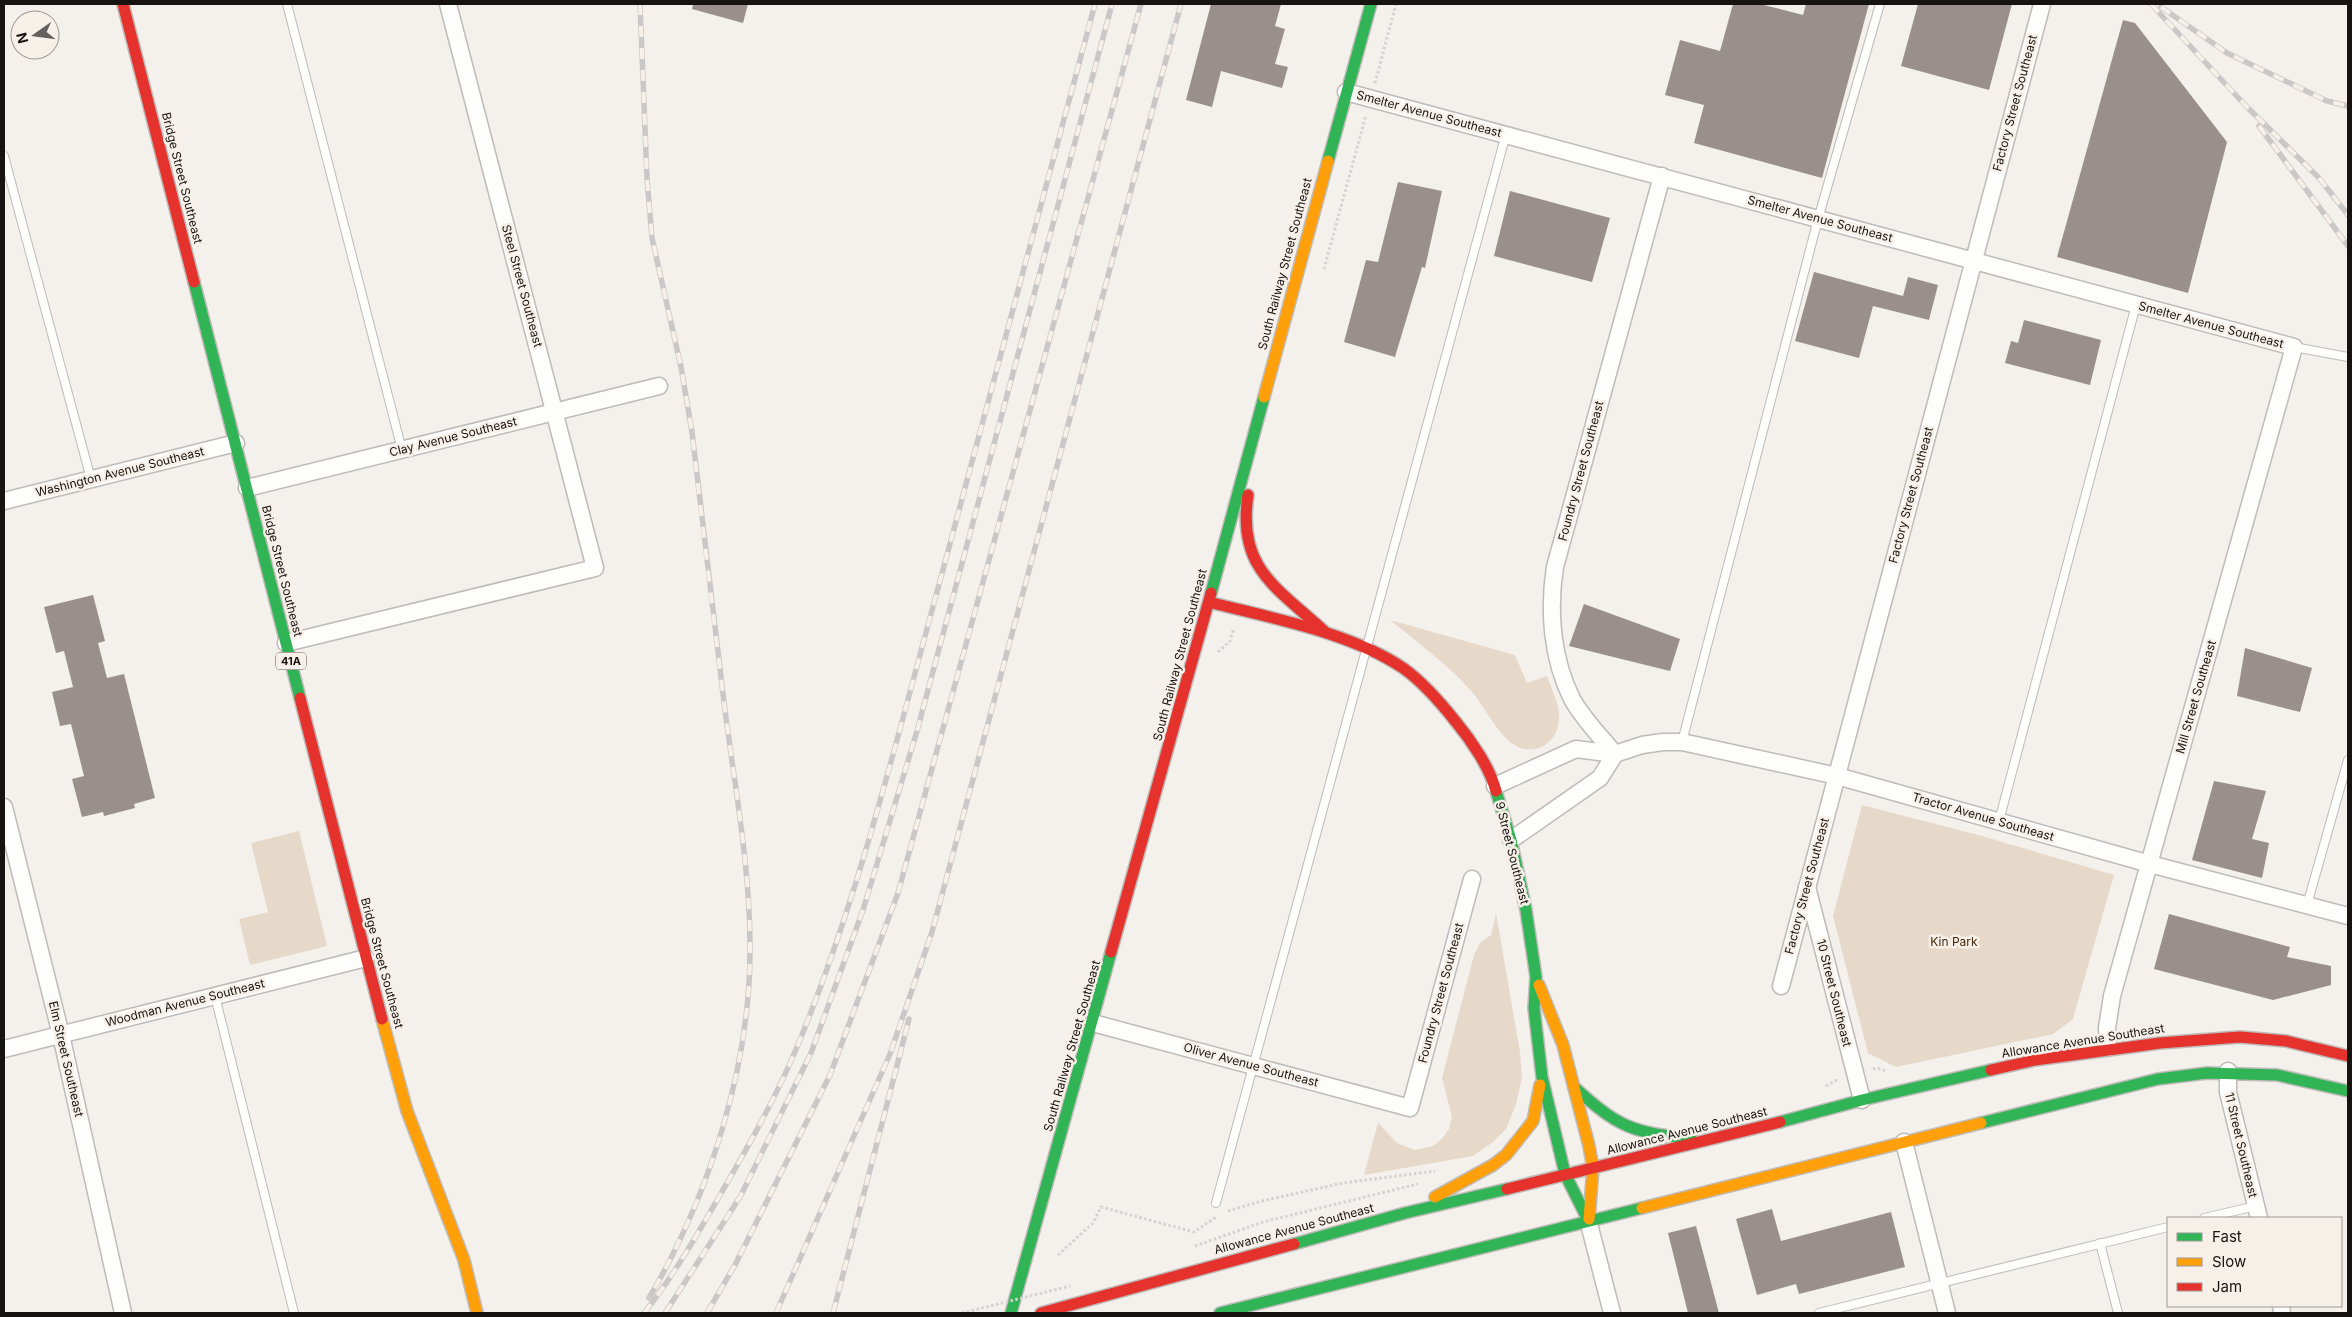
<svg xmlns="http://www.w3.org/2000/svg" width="2352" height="1317" font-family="Inter,sans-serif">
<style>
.green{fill:#e7d9c9}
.building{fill:#99908b}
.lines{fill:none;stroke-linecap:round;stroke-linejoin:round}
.lane-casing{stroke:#bebbb8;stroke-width:10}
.street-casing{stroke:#bebbb8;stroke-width:19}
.fast-casing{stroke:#bebbb8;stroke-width:14}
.slow-casing{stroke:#bebbb8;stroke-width:14}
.jam-casing{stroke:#bebbb8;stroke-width:14}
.path{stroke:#d4d2d2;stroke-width:3;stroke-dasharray:2.5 2.5;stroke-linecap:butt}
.lane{stroke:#fdfdfc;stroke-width:8}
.street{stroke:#fdfdfc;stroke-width:16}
.fast{stroke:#30b455;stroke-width:11}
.slow{stroke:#ff9f0a;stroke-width:11}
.jam{stroke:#e5322d;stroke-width:11}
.rail-casing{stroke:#cac8c7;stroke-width:5.5}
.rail{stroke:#f7f0e9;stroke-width:4;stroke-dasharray:11;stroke-linecap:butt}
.path-bridge{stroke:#d4d2d2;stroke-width:3;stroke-dasharray:2.5 2.5;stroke-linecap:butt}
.labels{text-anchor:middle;stroke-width:5;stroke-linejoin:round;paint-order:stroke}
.shield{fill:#f7f0e9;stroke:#5a5552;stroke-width:1}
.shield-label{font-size:11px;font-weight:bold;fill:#161311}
.street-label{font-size:12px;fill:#161311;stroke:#f7f0e9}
.park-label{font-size:12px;fill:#40290a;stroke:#f7f0e9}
</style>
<rect width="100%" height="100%" fill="#f4f0ec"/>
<g class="green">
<path d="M1390 620 1515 655 1527 683 1547 676C1551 688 1559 703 1559 716 1560 741 1536 759 1513 744 1498 734 1485 708 1473 693 1449 665 1418 643 1390 620Z"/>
<path d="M1862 805 1982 836 2114 875 2073 1019 2053 1034 1896 1067 1868 1053 1833 916Z"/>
<path d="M299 831 327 946 250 965 239 919 268 912 251 843Z"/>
<path d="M1496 913 1520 1052 1522 1077 1516 1104 1506 1129 1493 1142 1473 1156 1364 1175 1378 1123 1397 1143 1415 1150 1433 1146 1442 1139 1449 1129 1452 1117 1442 1078 1474 955 1480 943 1491 935Z"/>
</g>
<g class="building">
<path d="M693 4H748L743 23 692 9Z"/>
<path d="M1211 4H1281L1275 26 1285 29 1275 64 1288 67 1282 88 1221 71 1212 107 1186 100Z"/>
<path d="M1733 4H1760L1803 15 1806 4H1869L1822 178 1694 143 1704 105 1665 95 1680 40 1720 51Z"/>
<path d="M1918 4H2012L1989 90 1901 66Z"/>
<path d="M2123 20 2135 23 2227 142 2188 293 2057 257Z"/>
<path d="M1398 182 1442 191 1425 268 1422 267 1395 357 1344 342 1366 260 1378 262Z"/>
<path d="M1510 191 1610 218 1592 282 1494 256Z"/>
<path d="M1814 272 1903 296 1908 277 1938 285 1929 320 1873 306 1859 358 1795 341Z"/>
<path d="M2024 320 2101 340 2090 385 2005 363 2011 341 2018 343Z"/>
<path d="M93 595 105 641 98 643 107 678 124 674 155 798 134 804 135 808 104 816 103 812 82 817 72 779 84 776 71 724 60 726 52 692 73 687 64 651 56 653 44 607Z"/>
<path d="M1584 604 1680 639 1670 671 1569 646Z"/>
<path d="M2245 648 2312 668 2300 712 2237 696Z"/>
<path d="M2214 781 2266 791 2252 839 2269 843 2262 878 2192 860Z"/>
<path d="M2169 914 2290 947 2287 957 2331 966V985L2273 1000 2154 969Z"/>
<path d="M1772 1209 1781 1241 1891 1212 1905 1267 1799 1294 1796 1284 1757 1295 1736 1219Z"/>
<path d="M1696 1226 1719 1313H1688L1668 1233Z"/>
</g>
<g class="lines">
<defs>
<g id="lane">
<path d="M287 4 402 450"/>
<path d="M4 156 91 479"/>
<path d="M2294 347 2348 357"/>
<path d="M1682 742 1818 219 1880 4"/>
<path d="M1999 821 2136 305"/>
<path d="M2307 905 2348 760"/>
<path d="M215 996 294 1313"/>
<path d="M1216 1203 1506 134"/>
<path d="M2204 1218 2256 1206"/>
<path d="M2100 1243 2118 1313"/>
<path d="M1819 1313 2168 1227"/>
</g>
<g id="street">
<path d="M1346 92 2294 347 2112 996 2107 1028 2108 1048"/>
<path d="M247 488 659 386"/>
<path d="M4 501 236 443"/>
<path d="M286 643 595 568 448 4"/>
<path d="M1615 754C1601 737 1583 719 1572 699 1552 659 1548 611 1555 567L1662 176"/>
<path d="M1495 786 1576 749 1615 754 1642 745 1663 742H1682L1837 776 2150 864 2348 916"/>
<path d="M4 807 61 1035 123 1313"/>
<path d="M1511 840 1600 778 1615 754"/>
<path d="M1807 887 1862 1100"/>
<path d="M1781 986 2042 4"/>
<path d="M1093 1023 1410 1108 1472 879"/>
<path d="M4 1049 366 958"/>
<path d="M2228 1071V1092L2259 1218"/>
<path d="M1904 1142 1947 1313"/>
<path d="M1588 1220 1612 1313"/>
<path d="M2281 1306 2282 1313"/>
</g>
<g id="fast">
<path d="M1328 161 1371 4"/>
<path d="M194 282 300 698"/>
<path d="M1211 593 1264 397"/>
<path d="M1496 791 1511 840 1526 910 1536 977 1534 1008 1542 1077 1565 1174 1588 1220"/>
<path d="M1574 1087C1618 1127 1632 1133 1691 1138"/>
<path d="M1780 1122 1862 1100 1991 1070"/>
<path d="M1981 1123 2158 1079 2207 1073 2277 1075 2348 1091"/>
<path d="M1294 1244 1405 1213 1507 1189"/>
<path d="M1011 1313 1111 952"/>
<path d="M1220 1313 1642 1208"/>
</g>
<g id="slow">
<path d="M1264 397 1328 161"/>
<path d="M1539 985 1563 1045 1589 1146 1593 1168 1589 1219"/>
<path d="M382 1019 407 1111 464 1260 477 1313"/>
<path d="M1435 1197 1493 1165 1506 1155 1533 1121 1540 1085"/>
<path d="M1642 1208 1981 1123"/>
</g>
<g id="jam">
<path d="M123 4 194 282"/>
<path d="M1248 495C1237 568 1276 587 1324 631"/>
<path d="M1209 602C1270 618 1350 632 1403 668 1423 682 1441 703 1456 722 1471 740 1490 768 1496 791"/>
<path d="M300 698 382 1019"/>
<path d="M1111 952 1211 593"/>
<path d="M1991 1070 2035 1060 2160 1043 2240 1037 2286 1041 2348 1056"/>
<path d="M1507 1189 1780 1122"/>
<path d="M1041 1313 1294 1244"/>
</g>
</defs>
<use href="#lane" class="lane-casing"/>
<use href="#street" class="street-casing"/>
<use href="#fast" class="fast-casing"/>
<use href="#slow" class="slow-casing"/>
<use href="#jam" class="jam-casing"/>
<g class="path">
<path d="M1375 83 1396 4"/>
<path d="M1324 269 1366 115"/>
<path d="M1218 652 1230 641 1234 628"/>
<path d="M1873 1069 1877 1068 1886 1071"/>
<path d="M1826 1086 1838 1079"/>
<path d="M1228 1211 1262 1201 1343 1183 1435 1171"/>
<path d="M1195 1246 1263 1222 1418 1184"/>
<path d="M1058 1255 1093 1223 1101 1207 1194 1232 1216 1217"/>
</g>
<use href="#lane" class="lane"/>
<use href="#street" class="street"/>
<use href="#fast" class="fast"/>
<use href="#slow" class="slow"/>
<use href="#jam" class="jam"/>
<defs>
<g id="rail">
<path d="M640 4 647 179 652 238 681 367 692 432C702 522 713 612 724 702 734 783 750 865 750 946 751 1066 709 1196 649 1298"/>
<path d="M2151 4 2245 105 2319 178 2348 215"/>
<path d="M2161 7 2227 53 2327 101 2348 106"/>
<path d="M2259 126 2348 246"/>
<path d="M644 1313C672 1278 694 1240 716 1202 745 1152 775 1100 797 1047 858 900 895 745 937 592 990 396 1042 200 1095 4"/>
<path d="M665 1313 740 1197 811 1053 863 910 917 731 1112 4"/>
<path d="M707 1313 735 1265 830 1075 898 893 1141 4"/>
<path d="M776 1313 890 1054 932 932 1181 4"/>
<path d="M833 1313 909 1019"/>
</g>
</defs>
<use href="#rail" class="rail-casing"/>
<use href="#rail" class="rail"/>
<path class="path-bridge" d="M962 1313 1070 1286"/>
</g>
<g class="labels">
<rect class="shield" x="276" y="652.5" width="30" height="17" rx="4"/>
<g class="shield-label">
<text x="291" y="665">41A</text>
</g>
<g class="street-label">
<text transform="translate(2015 103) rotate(-75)" y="4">Factory Street Southeast</text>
<text transform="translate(1429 114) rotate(15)" y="4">Smelter Avenue Southeast</text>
<text transform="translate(182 178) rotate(76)" y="4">Bridge Street Southeast</text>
<text transform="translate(1820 219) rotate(15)" y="4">Smelter Avenue Southeast</text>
<text transform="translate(1285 264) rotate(-75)" y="4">South Railway Street Southeast</text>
<text transform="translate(522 286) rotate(75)" y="4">Steel Street Southeast</text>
<text transform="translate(2211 325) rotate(15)" y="4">Smelter Avenue Southeast</text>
<text transform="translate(453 437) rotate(-14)" y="4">Clay Avenue Southeast</text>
<text transform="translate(1581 471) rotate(-75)" y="4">Foundry Street Southeast</text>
<text transform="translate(120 472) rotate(-14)" y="4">Washington Avenue Southeast</text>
<text transform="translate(1911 495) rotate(-75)" y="4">Factory Street Southeast</text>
<text transform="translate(282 571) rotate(76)" y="4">Bridge Street Southeast</text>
<text transform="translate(1180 655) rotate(-75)" y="4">South Railway Street Southeast</text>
<text transform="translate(2196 697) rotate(-74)" y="4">Mill Street Southeast</text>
<text transform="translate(1983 817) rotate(16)" y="4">Tractor Avenue Southeast</text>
<text transform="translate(1512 853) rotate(76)" y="4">9 Street Southeast</text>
<text transform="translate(1807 886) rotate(-75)" y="4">Factory Street Southeast</text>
<text transform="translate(382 963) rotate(75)" y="4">Bridge Street Southeast</text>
<text transform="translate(1441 993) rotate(-75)" y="4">Foundry Street Southeast</text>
<text transform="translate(1834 993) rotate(76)" y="4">10 Street Southeast</text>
<text transform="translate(185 1003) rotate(-14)" y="4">Woodman Avenue Southeast</text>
<text transform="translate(2083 1041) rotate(-9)" y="4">Allowance Avenue Southeast</text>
<text transform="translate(1072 1046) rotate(-74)" y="4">South Railway Street Southeast</text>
<text transform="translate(66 1059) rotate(77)" y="4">Elm Street Southeast</text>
<text transform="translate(1251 1065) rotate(15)" y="4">Oliver Avenue Southeast</text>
<text transform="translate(1687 1131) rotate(-14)" y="4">Allowance Avenue Southeast</text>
<text transform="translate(2241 1145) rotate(77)" y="4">11 Street Southeast</text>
<text transform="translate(1294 1229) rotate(-15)" y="4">Allowance Avenue Southeast</text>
</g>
<g class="park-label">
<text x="1954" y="946">Kin Park</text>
</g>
</g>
<rect width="2352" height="1317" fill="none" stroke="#161311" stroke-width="10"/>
<rect x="2167" y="1217" width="175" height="90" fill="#f7f0e9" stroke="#9d9893"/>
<rect x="2177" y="1233" width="25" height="8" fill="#30b455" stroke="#9d9893"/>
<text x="2212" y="1242" font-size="15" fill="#161311">Fast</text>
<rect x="2177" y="1258" width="25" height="8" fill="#ff9f0a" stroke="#9d9893"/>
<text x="2212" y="1267" font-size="15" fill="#161311">Slow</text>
<rect x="2177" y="1283" width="25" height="8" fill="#e5322d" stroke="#9d9893"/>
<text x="2212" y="1292" font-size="15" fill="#161311">Jam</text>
<g transform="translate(35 35) rotate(256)"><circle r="24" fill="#f7f0e9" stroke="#9d9893"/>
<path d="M0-4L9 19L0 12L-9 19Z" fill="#64605e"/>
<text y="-8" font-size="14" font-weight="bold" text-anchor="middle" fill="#161311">N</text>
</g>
</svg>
